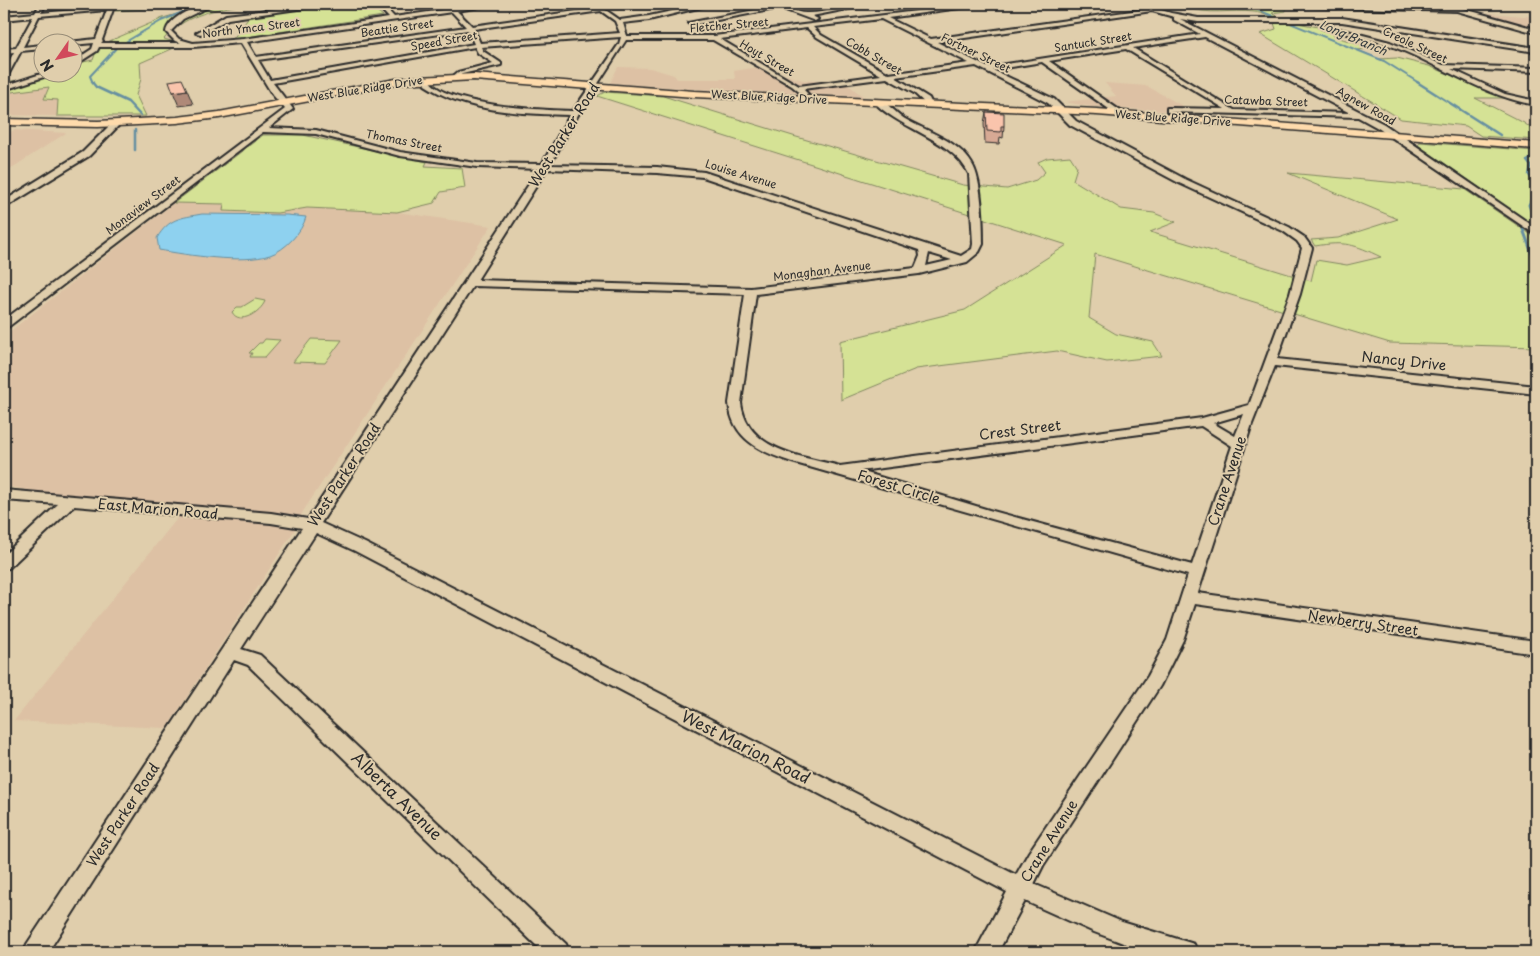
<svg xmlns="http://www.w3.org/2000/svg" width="1540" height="956" font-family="'Playpen Sans',sans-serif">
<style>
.built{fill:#ddc1a4}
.green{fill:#d5e295;stroke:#808660}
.water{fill:#8ed1ef;stroke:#668fa1}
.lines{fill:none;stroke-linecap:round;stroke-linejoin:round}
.stream-far2{stroke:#668fa1;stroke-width:2}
.stream-far1{stroke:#668fa1;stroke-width:2.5}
.stream{stroke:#668fa1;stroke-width:3}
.minor-casing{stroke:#2b2b2b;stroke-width:4}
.major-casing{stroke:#2b2b2b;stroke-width:3}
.minor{fill:#e0ceac;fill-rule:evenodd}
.major{fill:#fedbac;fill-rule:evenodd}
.wall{fill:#d7a994;stroke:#2b2b2b}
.shaded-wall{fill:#af8978;stroke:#2b2b2b}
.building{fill:#fac4ac;stroke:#2b2b2b}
.labels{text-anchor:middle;stroke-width:4;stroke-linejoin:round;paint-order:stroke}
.far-street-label{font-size:11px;fill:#2b2b2b;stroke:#e0ceac}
.far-water-label{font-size:12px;font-style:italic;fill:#353c3f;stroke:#e0ceac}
.street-label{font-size:14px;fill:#2b2b2b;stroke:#e0ceac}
.near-street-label{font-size:16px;fill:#2b2b2b;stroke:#e0ceac}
</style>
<rect width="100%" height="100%" fill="#e0ceac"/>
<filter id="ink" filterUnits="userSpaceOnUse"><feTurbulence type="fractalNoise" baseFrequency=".02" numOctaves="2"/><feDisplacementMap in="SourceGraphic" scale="10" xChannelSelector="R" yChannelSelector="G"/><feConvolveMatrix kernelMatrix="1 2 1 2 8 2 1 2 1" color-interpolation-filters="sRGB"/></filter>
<g filter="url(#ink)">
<g class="built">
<path d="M1476 12 1536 17V29Z"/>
<path d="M618 67 650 68 674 75 677 79H735L734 71 759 67 803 80 827 82 843 81 864 97 690 89 610 83Z"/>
<path d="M1105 83 1147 86 1186 108 1162 111 1092 107 1065 102 1116 96Z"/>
<path d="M49 87 44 99 59 100 57 116 4 115V93Z"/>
<path d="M14 130 66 133 4 173V136Z"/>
<path d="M174 203 225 204 223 211 277 213 306 208 397 212 491 226 304 510 297 522 299 523 167 728 14 721 180 515 4 486V336Z"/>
</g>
<g class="green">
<path d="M117 4H199L194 6 115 11Z"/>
<path d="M212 4 238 5C210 11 183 16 164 39L183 44 140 63 141 79 136 95 146 116H57L58 100 44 99 49 87 4 93V87L11 81 44 77 48 73 72 72 73 64 93 60 98 46 163 18Z"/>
<path d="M344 4H368L383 16 233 39 250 16Z"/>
<path d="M1210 4 1278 5 1286 9V11L1272 13 1281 18C1270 18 1264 13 1254 12 1230 9 1209 16 1186 7L1205 8Z"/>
<path d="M1292 22 1355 34 1333 35C1348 43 1359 41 1375 48L1358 50 1379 59 1397 58 1429 66 1507 98H1475L1524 123 1536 132V140L1481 136 1466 126 1401 119 1260 34 1276 29 1274 23Z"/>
<path d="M605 92 663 96 793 136 963 185 1007 189 1036 180 1045 172 1038 162 1047 158 1070 156 1077 167 1073 180 1121 209 1154 213 1176 222 1150 232 1311 281 1316 260 1347 265 1381 257C1354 244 1345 241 1315 246L1311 240 1338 238 1398 219 1288 173 1464 189 1536 238V347L1390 343 1095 254 1089 318 1116 334 1153 342 1162 356 1107 362 1057 351 916 369 841 400 840 341 965 310 1067 245 597 96Z"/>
<path d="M263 135H303L427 162 425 166 462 168 465 188 441 192 434 203 397 212 307 208 277 213 223 211 224 204 174 203Z"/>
<path d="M1420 142 1536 151V227L1418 145Z"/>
<path d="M255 299 265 301C261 312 239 326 232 312L237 307H242Z"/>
<path d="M265 339 280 340 265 357H250L252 353H249L259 343H262Z"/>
<path d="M311 339 342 340 325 363 293 362Z"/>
</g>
<path class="water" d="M202 214 287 215 306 217C302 232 285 250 270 255 243 264 187 255 159 250L157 238C169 218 180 218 202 214Z"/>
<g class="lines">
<g class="stream-far2">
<path d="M1243 4 1384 61 1419 83"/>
<path d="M122 44 161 21 202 4"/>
<path d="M93 83 90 76 118 46"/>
</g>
<g class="stream-far1">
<path d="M92 82 96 87 128 102 140 115"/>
<path d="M1417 82 1500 135"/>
<path d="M135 130V150"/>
<path d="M1533 187V180L1529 175 1531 166 1527 161 1536 156"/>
</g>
<g class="stream">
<path d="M1532 186 1536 190 1529 205 1533 216 1536 217"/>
<path d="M1530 223 1536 222"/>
<path d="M1521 224 1536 264"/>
</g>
<defs>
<g id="minor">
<path d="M40 4H46L41 13 108 7 109 4H115L102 40 103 41 101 43H181L175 41 166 32C168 17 200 3 215 4L183 19 171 31 179 39 193 43 243 39 389 18 376 4H382L394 17 449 9 445 5 446 4H450L454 8 497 4 457 11 472 26 597 8 591 4H597L620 20 649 16 705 4H714L649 20 623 23 627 36H714L974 4H988L888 18 931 39 1146 9 1134 4H1142L1171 13 1198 18H1342L1536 48V52L1342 22H1198L1180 19 1384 124 1536 228V235L1378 128 1358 117 1167 112V108H1170L1225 109 1126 49 1049 61 1122 112 1123 114 1119 116 1042 62 993 70 1054 99 1076 121 1185 179 1289 227 1304 237 1312 248 1300 294 1277 359 1536 386V394L1275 366 1252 424 1198 593 1536 641V654L1195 604 1183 640 1160 686 1043 866 1034 884 1122 922 1194 944 1197 952H1147L1094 932 1025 901 998 952H975L1007 892 355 551 316 533 241 649 260 655 566 944 569 952H543L248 665 234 660 48 952H24L27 944 302 528 271 523 74 506 9 568 4 569V555L58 504 4 500V490L271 513 308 519 539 169 477 167 400 156 316 134 263 132 8 327 4 328V320L285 109 272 94 241 43 193 47H99L97 51 72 67V62L92 49 94 43 72 45V42H69L96 39 107 10 39 16 23 47 42 45V49L21 51 7 77 4 79V71L14 52 4 53V49L16 48 33 17 4 20V16L35 13ZM601 11 615 21 620 33 480 43 474 29ZM1152 11 1174 17V20L1200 34 987 67 937 42ZM452 12 466 27 256 57 247 42ZM881 19 969 63 889 74 821 35 813 27ZM807 28 817 37 881 75 799 86 720 39ZM468 30 474 44 270 80 258 60ZM621 37 619 44 573 111C544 110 440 106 428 78L423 79 425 85C466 112 522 114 570 115L542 164 477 163 400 152 316 130 269 128 293 109 273 83 475 47 478 53 493 63 458 72 452 77 455 79 462 74 501 65V63L483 51 481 47ZM1205 37 1350 113 1234 110 1133 48ZM626 40H713L792 86 804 96 808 94 803 89 887 78 914 93 928 106 932 104 929 98 895 77 976 66 1048 103 1070 125 1179 183 1283 231 1297 241 1302 248 1290 294 1249 405 1202 418 840 466C802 456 747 451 741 403L756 294 919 274 967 262 979 252 983 244C983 225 982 179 972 164 959 141 926 131 905 119 897 114 885 100 876 100V104C903 130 953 140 969 174L973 244 972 249 961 256 704 172 657 167 550 165 579 113ZM547 169 657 173 703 177 919 250 920 256 915 268 751 288 477 280ZM929 253 952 260 926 266ZM473 286 745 294 729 403C732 439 761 452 792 462L1188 575 1167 640 1148 676 1029 852 1016 875 365 543 321 523ZM1244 414 1235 436 1213 423ZM1201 426 1232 446 1192 565 989 510 860 471Z"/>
<path d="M318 4H332L228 19 201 34 196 33 226 15Z"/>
<path d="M772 4C785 3 794 13 806 13 826 14 851 3 873 4L812 16 818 19 815 21 780 8 691 25 688 23 775 6Z"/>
<path d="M1273 4 1447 7 1450 5 1536 29V33L1457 11 1276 6Z"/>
<path d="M1324 25 1390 42 1443 65 1536 68V72L1451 69 1505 94 1536 101V105C1488 97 1450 71 1406 52 1379 40 1351 35 1322 28Z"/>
<path d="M47 72H59L4 90V86Z"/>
<path d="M114 121 121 123 89 156 4 208V201L83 152Z"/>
</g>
<path id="major" d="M474 74 694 91 1097 109 1536 143V149L1097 115 694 97 474 80 401 84 219 118 177 123 98 127 4 125V119L98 121 177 117 219 112 401 78Z"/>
</defs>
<use href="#minor" class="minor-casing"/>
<use href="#major" class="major-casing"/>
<use href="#minor" class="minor"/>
<use href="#major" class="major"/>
</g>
<path class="wall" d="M986 112 1004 126 1003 138 1000 137 999 144 985 143 984 123Z"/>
<path class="shaded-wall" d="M187 90 193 104 179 106 173 92Z"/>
<g class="building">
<path d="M182 79 187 90 173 92 169 81Z"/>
<path d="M986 112 1004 113V126H1001V132L987 131Z"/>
</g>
</g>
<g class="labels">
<g class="far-street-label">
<text transform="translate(729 25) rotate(-5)" y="4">Fletcher Street</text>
<text transform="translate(251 28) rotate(-7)" y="4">North Ymca Street</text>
<text transform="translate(397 28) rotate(-8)" y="4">Beattie Street</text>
<text transform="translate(444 41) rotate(-10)" y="4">Speed Street</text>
<text transform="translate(1093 42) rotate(-9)" y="4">Santuck Street</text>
<text transform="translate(1415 45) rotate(25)" y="4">Creole Street</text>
<text transform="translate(976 53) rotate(26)" y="4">Fortner Street</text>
<text transform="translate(874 56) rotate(30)" y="4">Cobb Street</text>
<text transform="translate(767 58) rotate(30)" y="4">Hoyt Street</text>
<text transform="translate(365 89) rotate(-9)" y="4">West Blue Ridge Drive</text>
<text transform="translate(769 97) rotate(3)" y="4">West Blue Ridge Drive</text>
<text transform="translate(1266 101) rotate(2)" y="4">Catawba Street</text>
<text transform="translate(1366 106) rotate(29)" y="4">Agnew Road</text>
<text transform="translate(1173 118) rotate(4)" y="4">West Blue Ridge Drive</text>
<text transform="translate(404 141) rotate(11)" y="4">Thomas Street</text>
<text transform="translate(741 174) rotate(17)" y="4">Louise Avenue</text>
<text transform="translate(143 205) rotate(-37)" y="4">Monaview Street</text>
<text transform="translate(822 271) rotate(-7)" y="4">Monaghan Avenue</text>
</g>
<g class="far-water-label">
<text transform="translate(1353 38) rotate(23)" y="4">Long Branch</text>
</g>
<g class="street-label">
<text transform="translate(564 135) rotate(-58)" y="5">West Parker Road</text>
<text transform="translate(1404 361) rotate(6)" y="5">Nancy Drive</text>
<text transform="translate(1020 430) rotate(-7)" y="5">Crest Street</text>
<text transform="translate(344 475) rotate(-57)" y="5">West Parker Road</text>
<text transform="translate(1227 481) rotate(-72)" y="5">Crane Avenue</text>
<text transform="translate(899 487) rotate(17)" y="5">Forest Circle</text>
<text transform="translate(158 509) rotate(5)" y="5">East Marion Road</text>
<text transform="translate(1363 623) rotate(8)" y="5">Newberry Street</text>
<text transform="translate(123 815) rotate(-57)" y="5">West Parker Road</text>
<text transform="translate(1049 841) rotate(-58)" y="5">Crane Avenue</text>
</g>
<g class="near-street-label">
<text transform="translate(746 747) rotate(27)" y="6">West Marion Road</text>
<text transform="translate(397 796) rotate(44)" y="6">Alberta Avenue</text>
</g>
</g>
<rect width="1540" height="956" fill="none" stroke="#e0ceac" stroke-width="20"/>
<rect x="10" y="10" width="1520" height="936" fill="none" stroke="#2b2b2b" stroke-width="2" filter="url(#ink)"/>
<g transform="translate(58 58) rotate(236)"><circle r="24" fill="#e0ceac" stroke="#988d78"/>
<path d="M0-4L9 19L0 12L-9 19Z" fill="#d1495b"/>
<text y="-8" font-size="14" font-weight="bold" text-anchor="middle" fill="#2b2b2b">N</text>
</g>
</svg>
